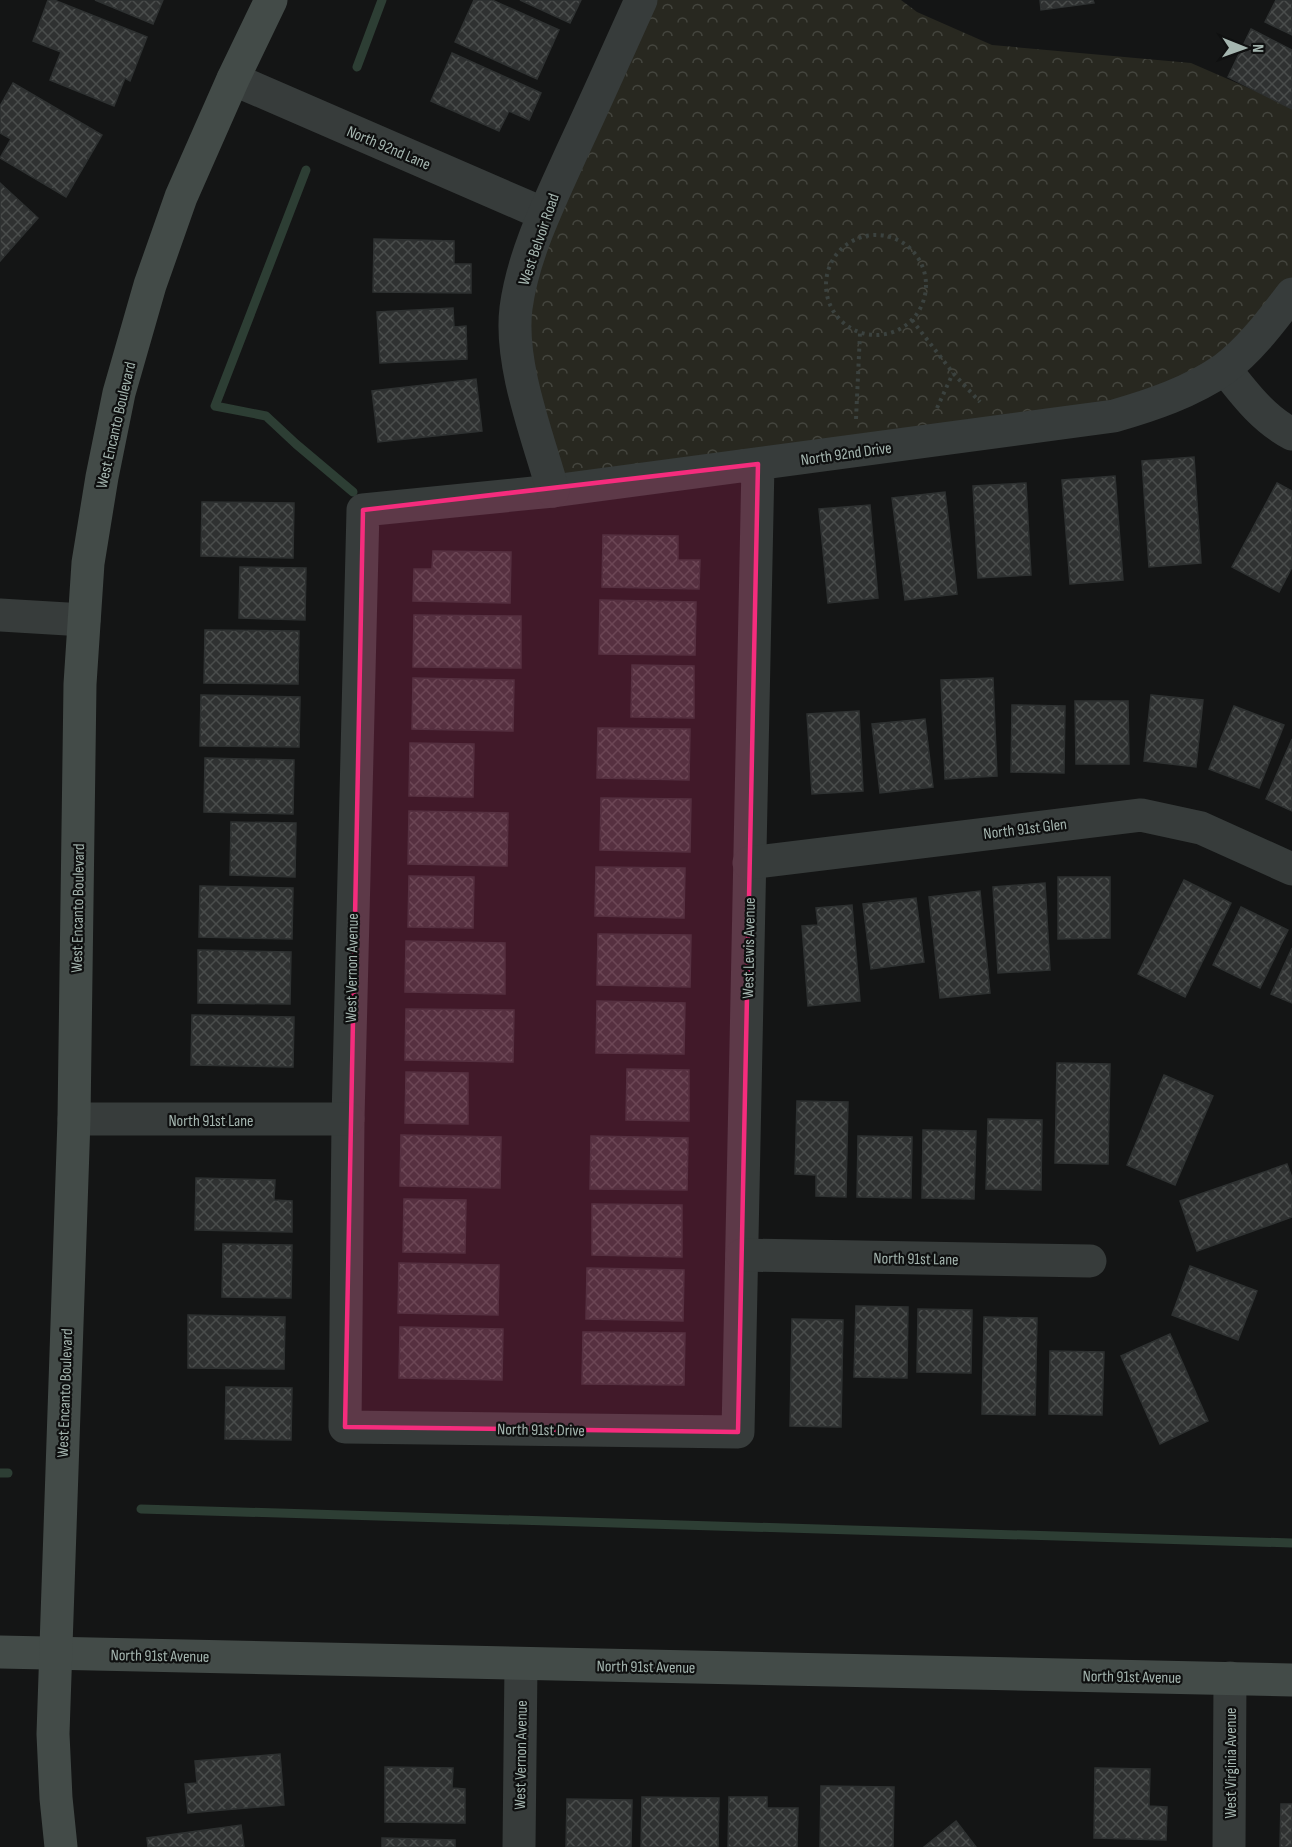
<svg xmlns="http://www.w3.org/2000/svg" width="1292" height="1847" font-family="'Sofia Sans Condensed',sans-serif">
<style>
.forest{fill:url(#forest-crowns)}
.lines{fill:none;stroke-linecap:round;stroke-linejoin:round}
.stream{stroke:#2d3e34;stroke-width:9}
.building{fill:url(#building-cross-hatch);stroke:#2e3131;stroke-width:1.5}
.path{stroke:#3b423f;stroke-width:4;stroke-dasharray:3 4.5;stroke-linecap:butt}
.street{stroke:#373c3b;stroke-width:33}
.secondary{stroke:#434b48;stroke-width:33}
.marked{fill:#f52c7d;fill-opacity:0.2;stroke:#f52c7d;stroke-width:4.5;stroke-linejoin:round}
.labels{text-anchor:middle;stroke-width:4.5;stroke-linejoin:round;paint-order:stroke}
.street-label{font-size:16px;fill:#a5b6b0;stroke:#0f1010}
</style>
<defs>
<pattern id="forest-crowns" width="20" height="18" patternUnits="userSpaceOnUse" patternTransform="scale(1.5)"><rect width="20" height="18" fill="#282820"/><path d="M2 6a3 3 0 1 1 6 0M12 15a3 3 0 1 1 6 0" fill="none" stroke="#44453e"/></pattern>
<pattern id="building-cross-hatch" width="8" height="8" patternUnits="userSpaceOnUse" patternTransform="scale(1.5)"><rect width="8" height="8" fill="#2f3131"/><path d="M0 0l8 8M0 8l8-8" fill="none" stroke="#4a4d4c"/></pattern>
</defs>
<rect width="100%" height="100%" fill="#141515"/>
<path class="forest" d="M641 0H901L917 12 992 45 1191 63 1292 107V294L1189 390 553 491 516 309Z"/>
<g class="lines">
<g class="stream">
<path d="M357 67 382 0"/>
<path d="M306 170 215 406 266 416 296 444 353 492"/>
<path d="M0 1473H8"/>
<path d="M141 1509 1292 1543"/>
</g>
</g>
<g class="building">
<path d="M48 0H54L147 37 130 81 125 78 114 106 50 80 61 52 33 41Z"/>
<path d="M95 0H163L153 24Z"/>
<path d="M474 0H492L559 30 537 79 455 42Z"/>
<path d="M520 0H581L570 23Z"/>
<path d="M1040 0H1093L1094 3 1041 10Z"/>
<path d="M1276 0H1292V35L1265 22Z"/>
<path d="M1251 29 1292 50V109L1228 77Z"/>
<path d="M452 53 541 93 529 120 509 111 499 131 431 101Z"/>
<path d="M13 83 102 135 66 197 0 158 11 139 0 133V106Z"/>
<path d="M0 183 38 218 0 261Z"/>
<path d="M374 239 454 241V264H471V293L373 292Z"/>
<path d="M453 308 454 327 466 326 467 359 380 363 377 312Z"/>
<path d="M476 379 482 431 378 442 372 391Z"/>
<path d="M1194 457 1201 563 1149 567 1142 461Z"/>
<path d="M1115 476 1123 580 1070 584 1062 480Z"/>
<path d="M1026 483 1031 575 978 578 973 486Z"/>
<path d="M1277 483 1292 491V567L1279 592 1232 567Z"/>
<path d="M945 492 957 594 905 600 892 498Z"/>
<path d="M202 502 294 503 293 558 201 556Z"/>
<path d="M870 505 878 598 828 603 819 509Z"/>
<path d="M603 535 678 536V560H700L699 589 602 587Z"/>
<path d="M433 551 511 552 510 603 413 601 414 569H432Z"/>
<path d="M240 567 306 568 305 620 239 618Z"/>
<path d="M600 600 696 602 695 655 599 654Z"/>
<path d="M414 615 521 616V668L413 667Z"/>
<path d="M205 630 299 631 298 684 204 683Z"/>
<path d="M632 665 694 666V718L631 717Z"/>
<path d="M413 678 514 680 513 731 412 729Z"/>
<path d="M993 678 997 776 945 779 941 680Z"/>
<path d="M201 695 300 697 299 747 200 746Z"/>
<path d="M1151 695 1203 700 1196 767 1144 761Z"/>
<path d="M1075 701H1128L1129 764H1076Z"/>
<path d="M1012 705 1065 706 1064 773 1011 772Z"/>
<path d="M1234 706 1284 725 1259 788 1209 769Z"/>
<path d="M859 711 863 791 812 794 807 714Z"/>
<path d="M925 719 933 787 880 793 872 724Z"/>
<path d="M598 728 690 729 689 780 597 778Z"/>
<path d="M1292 739V811L1266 799Z"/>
<path d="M410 743 474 744 473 797 409 796Z"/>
<path d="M205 758 294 760 293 814 204 812Z"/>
<path d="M601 798 691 799 690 852 600 850Z"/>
<path d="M409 811 508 813 507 866 408 864Z"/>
<path d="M231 822 296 823 295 877 230 875Z"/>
<path d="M596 867 685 868 684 918 595 916Z"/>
<path d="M409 876 474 877 473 928 408 927Z"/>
<path d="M1058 877H1110V938L1058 939Z"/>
<path d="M1184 880 1231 903 1185 997 1138 974Z"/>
<path d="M1045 883 1050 970 998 973 993 887Z"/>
<path d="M200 886 293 888 292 939 199 937Z"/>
<path d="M980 891 990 993 940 998 929 897Z"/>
<path d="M916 898 924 962 871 969 863 904Z"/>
<path d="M852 905 860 1001 808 1006 802 926 818 925 816 908Z"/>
<path d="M1241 907 1288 930 1260 988 1213 965Z"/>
<path d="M598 934 691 935 690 987 597 985Z"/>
<path d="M406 941 505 943V994L405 992Z"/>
<path d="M1292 948V1003L1271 994Z"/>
<path d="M198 950 291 952 290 1004 198 1003Z"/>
<path d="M597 1001 685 1003 684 1054 596 1053Z"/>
<path d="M406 1009 514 1010 513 1062 405 1060Z"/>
<path d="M192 1015 294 1017 293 1067 191 1065Z"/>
<path d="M1057 1063 1110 1064 1108 1164 1055 1163Z"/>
<path d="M627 1069 689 1070V1121L626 1120Z"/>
<path d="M406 1072 468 1073V1124L405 1123Z"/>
<path d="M1164 1075 1213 1096 1175 1185 1127 1165Z"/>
<path d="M797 1101 848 1102 846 1197 816 1196V1175L795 1174Z"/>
<path d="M988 1119 1042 1120 1041 1190 986 1189Z"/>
<path d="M923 1130 976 1131 974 1199 922 1198Z"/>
<path d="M401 1135 501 1137 500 1188 400 1186Z"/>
<path d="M591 1136 688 1138 687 1190 590 1189Z"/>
<path d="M858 1136 912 1137 911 1198 857 1197Z"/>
<path d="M1287 1164 1292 1178V1217L1197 1251 1180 1201Z"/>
<path d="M196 1178 275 1180 274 1200 292 1201V1232L195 1230Z"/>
<path d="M404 1199 466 1200 465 1253 403 1252Z"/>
<path d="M592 1204 682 1205V1257L592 1255Z"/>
<path d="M223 1244 292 1245 291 1298 222 1297Z"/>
<path d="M399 1263 499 1265 498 1315 398 1313Z"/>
<path d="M1190 1266 1257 1291 1238 1340 1172 1315Z"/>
<path d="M587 1268 684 1270 683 1321 586 1319Z"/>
<path d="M856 1306 908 1307 907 1378 854 1377Z"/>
<path d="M918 1309 972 1310 971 1373 917 1372Z"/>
<path d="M188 1315 285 1317 284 1369 188 1368Z"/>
<path d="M984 1317 1037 1318 1035 1415 982 1414Z"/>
<path d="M792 1319 843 1320 841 1427 790 1426Z"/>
<path d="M400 1327 503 1329 502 1380 399 1378Z"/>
<path d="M583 1332 685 1333 684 1385 582 1384Z"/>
<path d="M1170 1334 1208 1421 1160 1444 1121 1356Z"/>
<path d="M1050 1351 1104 1352 1102 1415 1049 1414Z"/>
<path d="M226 1387 292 1388 291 1440 225 1439Z"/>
<path d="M280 1754 284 1805 188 1813 185 1784 197 1783 195 1761Z"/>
<path d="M385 1767 453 1768 452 1788 465 1789V1823L385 1822Z"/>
<path d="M1095 1768 1150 1769 1149 1806 1167 1807 1166 1840 1094 1838Z"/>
<path d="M821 1786 894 1787 893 1847H820Z"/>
<path d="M642 1797 719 1798 718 1847H641Z"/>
<path d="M729 1797H767V1808H798L797 1847H728Z"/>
<path d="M567 1799 632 1800 631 1847H566Z"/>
<path d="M1281 1804H1292V1847H1280Z"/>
<path d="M956 1821 976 1847H924Z"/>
<path d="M241 1825 244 1847H148L147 1838Z"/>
<path d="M382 1838 455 1840V1847H382Z"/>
</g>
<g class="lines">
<g class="path">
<circle cx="876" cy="285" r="50"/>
<path d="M912 320 953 373 980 402"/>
<path d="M937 408 953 373"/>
<path d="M856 419 860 333"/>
</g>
<g class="street">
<path d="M233 79 544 214"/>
<path d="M1225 369C1244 393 1263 419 1292 434"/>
<path d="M758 464 738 1432 345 1427 348 1119 363 510 553 491 1114 416C1152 405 1191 392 1224 369 1250 350 1272 320 1292 294"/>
<path d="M553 491C538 437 509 364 516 308 523 255 549 203 571 154 595 103 618 51 641 0"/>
<path d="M0 615 84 620"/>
<path d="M749 863 1141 815 1201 828 1292 869"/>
<path d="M74 1119H348"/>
<path d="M742 1255 1090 1261"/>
<path d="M519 1847 521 1664"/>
<path d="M1229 1847 1230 1678"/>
</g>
<g class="secondary">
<path d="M0 1652 1292 1680"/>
<path d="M61 1847 56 1798 53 1734 74 1119 80 684 88 563 102 477 119 393 150 285 181 197 233 79 271 0"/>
</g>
</g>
<path class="marked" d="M758 464 738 1432 345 1427 363 510Z"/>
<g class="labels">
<g class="street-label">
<text transform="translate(389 147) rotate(23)" y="6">North 92nd Lane</text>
<text transform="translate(538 239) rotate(-71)" y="6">West Belvoir Road</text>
<text transform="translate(115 425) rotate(-77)" y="6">West Encanto Boulevard</text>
<text transform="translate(846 453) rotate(-8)" y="6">North 92nd Drive</text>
<text transform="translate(1025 828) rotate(-7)" y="6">North 91st Glen</text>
<text transform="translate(77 908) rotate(-89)" y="6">West Encanto Boulevard</text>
<text transform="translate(748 948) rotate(-89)" y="6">West Lewis Avenue</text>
<text transform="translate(351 968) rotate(-89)" y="6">West Vernon Avenue</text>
<text x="211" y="1126">North 91st Lane</text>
<text transform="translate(916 1258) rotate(1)" y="6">North 91st Lane</text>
<text transform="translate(64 1393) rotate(-88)" y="6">West Encanto Boulevard</text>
<text transform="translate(541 1429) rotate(1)" y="6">North 91st Drive</text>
<text transform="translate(160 1655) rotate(1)" y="6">North 91st Avenue</text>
<text transform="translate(646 1666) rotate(1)" y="6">North 91st Avenue</text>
<text transform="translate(1132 1676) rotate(1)" y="6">North 91st Avenue</text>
<text transform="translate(520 1755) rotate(-89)" y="6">West Vernon Avenue</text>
<text transform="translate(1230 1763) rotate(-90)" y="6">West Virginia Avenue</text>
</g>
</g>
<g transform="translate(1244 48) rotate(91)" stroke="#0f1010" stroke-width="4.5" paint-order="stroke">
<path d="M0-4.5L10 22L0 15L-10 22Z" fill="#a5b6b0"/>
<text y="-9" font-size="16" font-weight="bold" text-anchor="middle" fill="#a5b6b0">N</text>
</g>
</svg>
